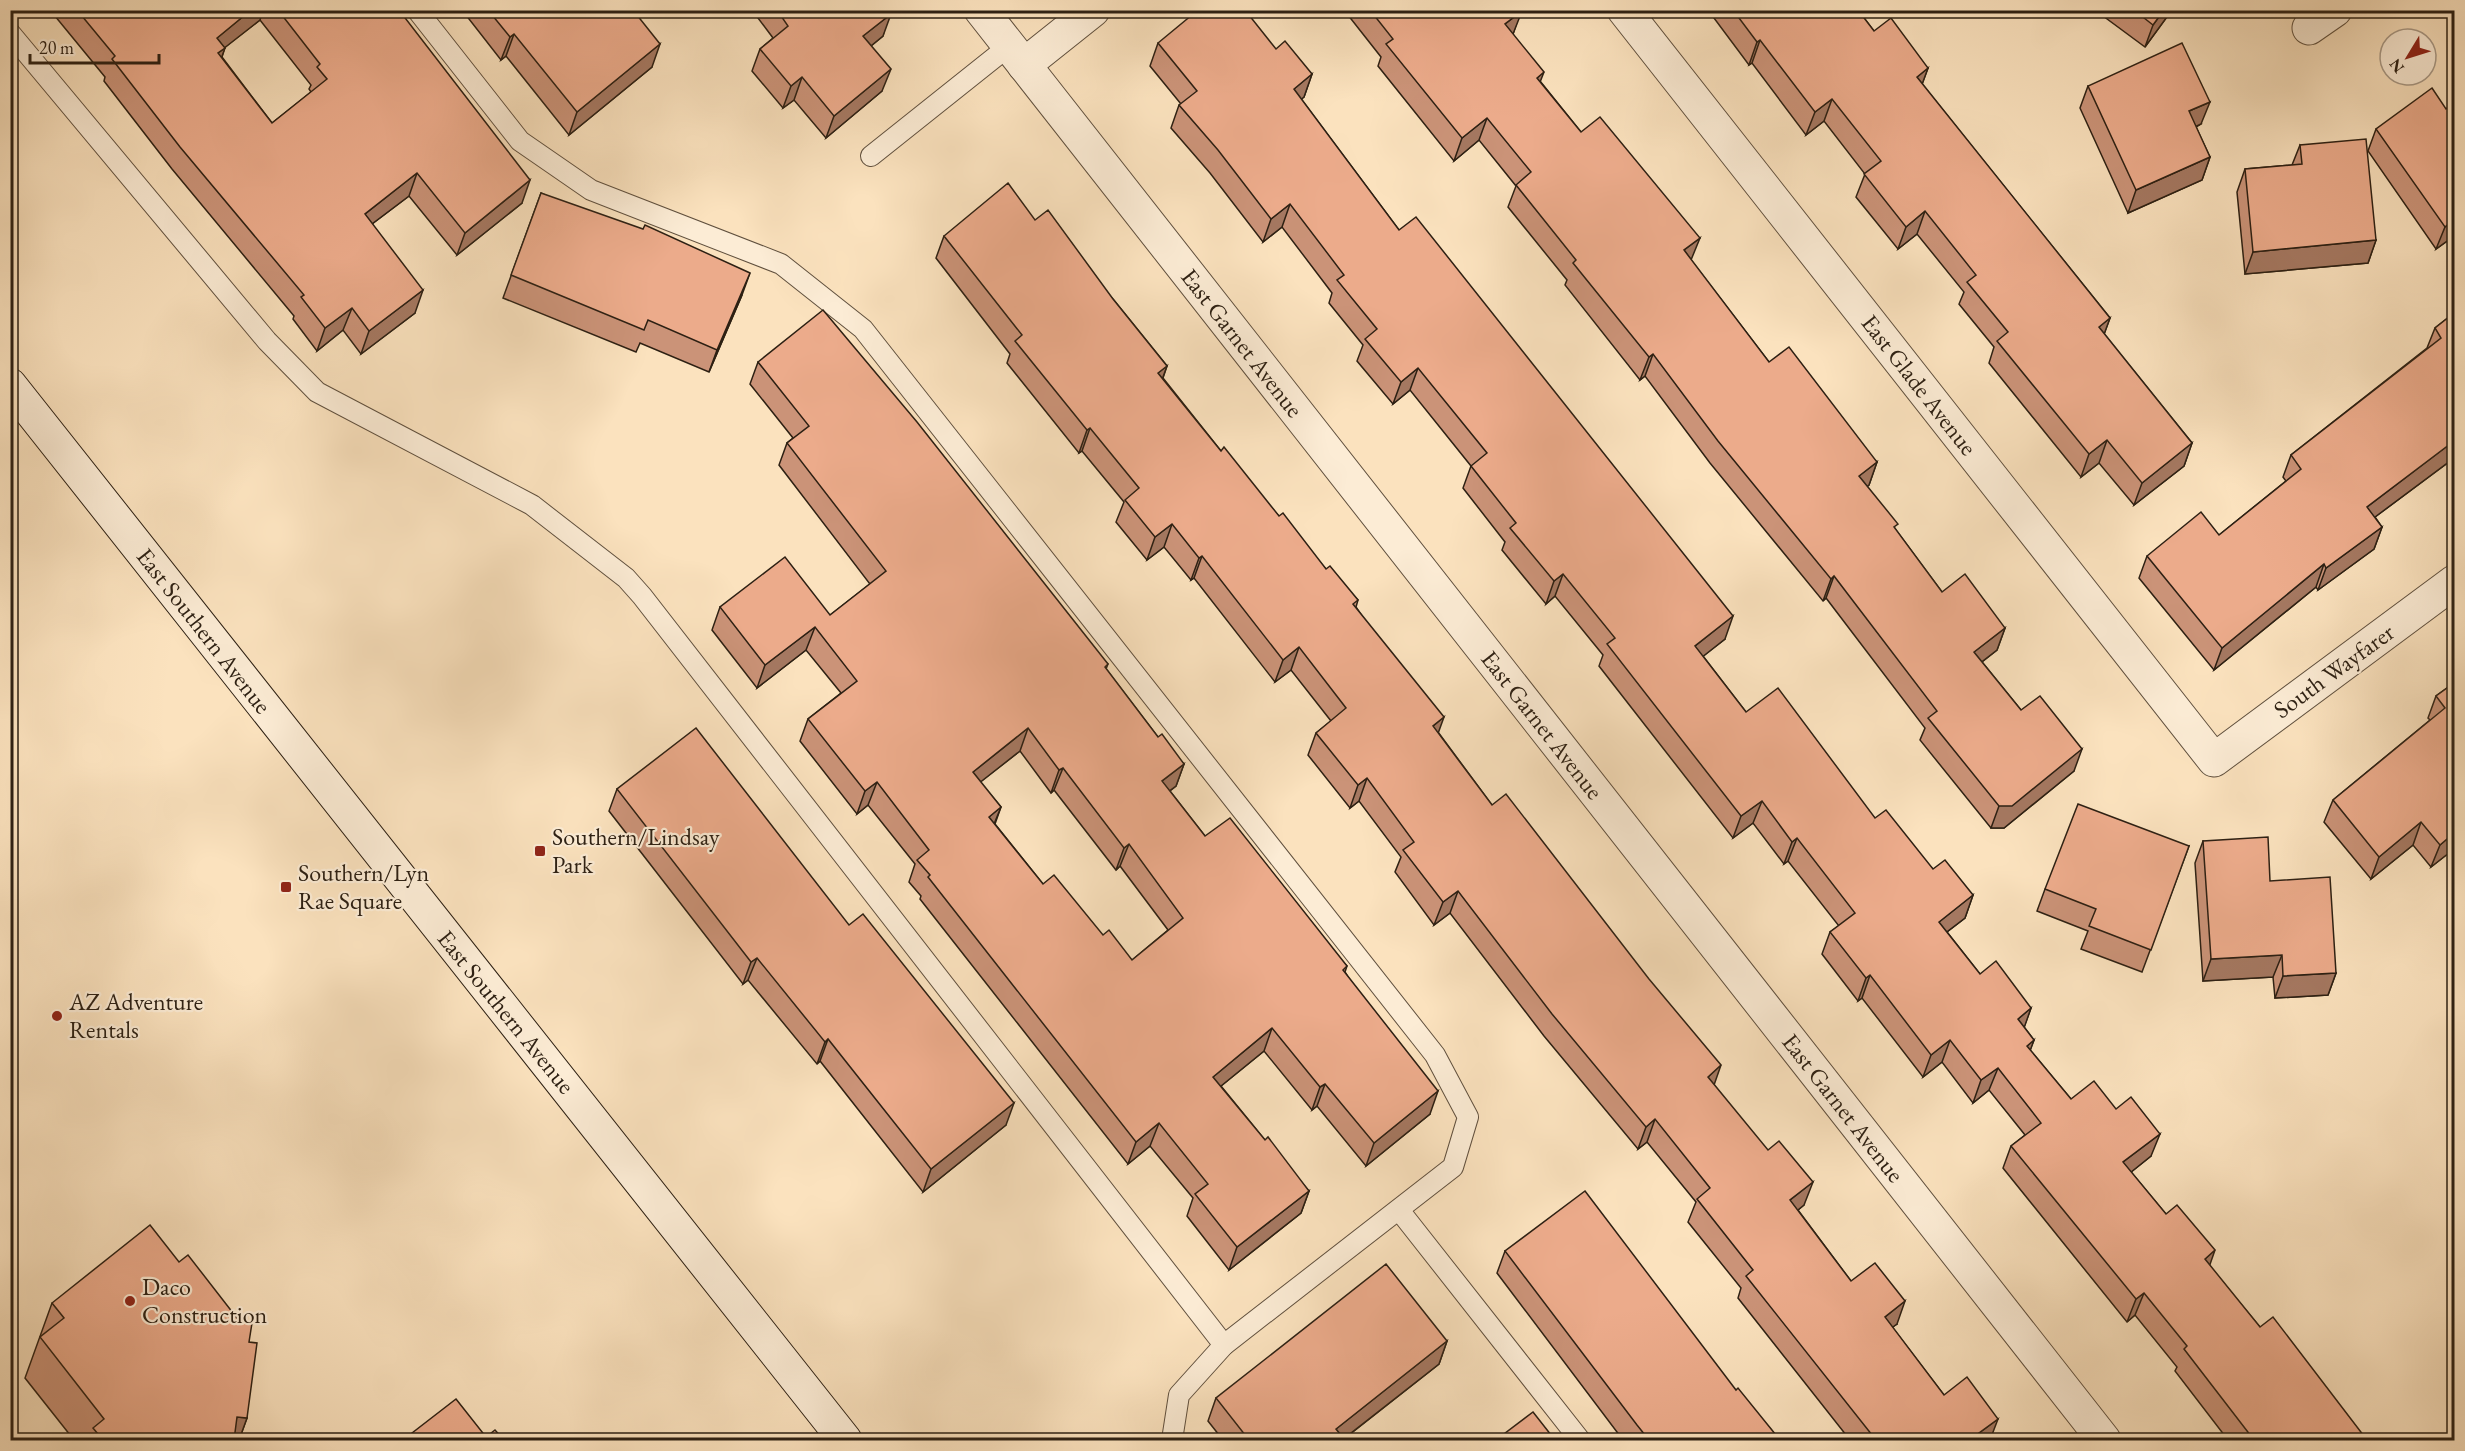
<svg xmlns="http://www.w3.org/2000/svg" width="2465" height="1451" font-family="'EB Garamond',serif">
<style>
.lines{fill:none;stroke-linecap:round;stroke-linejoin:round}
.service-casing{stroke:#60503e;stroke-width:22}
.minor-casing{stroke:#60503e;stroke-width:35}
.secondary-casing{stroke:#2d2013;stroke-width:35}
.service{stroke:#fcecd5;stroke-width:20}
.minor{stroke:#fcecd5;stroke-width:33}
.secondary{stroke:#fcecd5;stroke-width:33}
.wall{fill:#cb9378;stroke:#2d2013;stroke-width:1.5;fill-rule:evenodd}
.shaded-wall{fill:#a57861;stroke:#2d2013;stroke-width:1.5}
.building{fill:#ecab8b;stroke:#2d2013;stroke-width:1.5;fill-rule:evenodd}
.poi-dot{fill:#8f2418;stroke:#fcecd5;stroke-width:2}
.labels{text-anchor:middle;stroke-width:4.5;stroke-linejoin:round;paint-order:stroke}
.street-label{font-size:24px;fill:#2d2013;stroke:#fcecd5}
.poi-label{font-size:24px;fill:#2d2013;stroke:#fcecd5;text-anchor:start}
</style>
<rect width="100%" height="100%" fill="#fbe2be"/>
<filter id="stains"><feTurbulence type="fractalNoise" baseFrequency=".00333" numOctaves="4"/><feColorMatrix values="0 0 0 0 .2 0 0 0 0 .09 0 0 0 0 .02 0 0 0 .5 -.17"/></filter>
<radialGradient id="worn" r=".72"><stop offset=".6" stop-color="#630" stop-opacity="0"/><stop offset="1" stop-color="#630" stop-opacity=".3"/></radialGradient>
<g class="lines">
<defs>
<g id="service">
<path d="M417 10 520 141 591 190 781 264 863 329 1435 1055 1468 1117 1453 1167 1224 1345 1179 1395 1172 1440"/>
<path d="M10 33 267 341 317 392 532 505 626 578 642 596 1224 1345"/>
<path d="M871 156 1009 46"/>
<path d="M1399 1210 1580 1440"/>
</g>
<g id="minor">
<path d="M981 10 2104 1440"/>
<path d="M1624 10 2214 760 2454 582"/>
<path d="M2309 28 2335 10"/>
<path d="M1024 65 1093 10"/>
</g>
<path id="secondary" d="M10 385 845 1440"/>
</defs>
<use href="#service" class="service-casing"/>
<use href="#minor" class="minor-casing"/>
<use href="#secondary" class="secondary-casing"/>
<use href="#service" class="service"/>
<use href="#minor" class="minor"/>
<use href="#secondary" class="secondary"/>
</g>
<g class="wall">
<path d="M50 10H399L522 203 457 255 409 196 372 224 415 313 361 354 343 330 317 351 293 319 294 316 172 169 104 81 105 77ZM260 20 311 85 309 89 311 92 272 123 222 57 225 47Z"/>
<path d="M462 10H633L652 67 569 135 506 56 501 60Z"/>
<path d="M752 10H889L883 36 871 46 882 91 826 138 794 100 783 108 752 71 760 49 773 38Z"/>
<path d="M1344 10H1521L1513 34 1540 81 1581 132 1691 260 1769 362 1877 462 1869 485 1867 486 1896 530 1942 592 2005 628 1997 650 1982 662 2021 710 2074 771 2004 828H1991L1920 740 1925 728 1826 598 1823 601 1710 463 1645 376 1640 380 1565 285 1567 280 1508 207 1516 186 1479 140 1454 161 1378 66 1381 57Z"/>
<path d="M1708 10H1858L1874 31 1928 68 1922 84 2110 318 2104 334 2192 443 2184 466 2134 505 2099 463 2081 477 1989 363 1994 347 1959 304 1964 292 1917 234 1898 249 1856 197 1865 174 1824 121 1806 135 1752 63 1749 65Z"/>
<path d="M2095 10H2172L2145 47Z"/>
<path d="M1158 43 1276 49 1312 74 1304 97 1301 99 1399 230 1725 639 1703 656 1746 712 1875 818 1933 869 1973 895 1965 918 1947 932 1980 974 2031 1008 2024 1027 2034 1040 2030 1050 2071 1099 2151 1156 2131 1172 2260 1327 2367 1440H2228L2175 1371 2177 1367 2135 1315 2127 1322 2003 1168 2011 1146 2025 1135 1989 1090 1973 1103 1942 1062 1923 1077 1862 998 1858 1001 1822 954 1830 932 1839 926 1788 861 1784 864 1753 823 1733 838 1599 666 1603 655 1555 596 1546 604 1502 550 1505 542 1463 488 1471 466 1410 390 1393 404 1357 361 1363 345 1329 303 1332 293 1282 227 1263 242 1210 173 1171 128 1179 105 1181 104 1150 66Z"/>
<path d="M2088 86 2201 124 2196 127 2210 157 2202 180 2128 213 2080 108Z"/>
<path d="M2454 103V236L2436 249 2368 151 2376 129 2446 109Z"/>
<path d="M2300 145 2376 240 2368 263 2245 274 2237 192 2245 169 2292 165Z"/>
<path d="M541 193 742 295 709 372 640 343 636 352 503 298Z"/>
<path d="M1035 220 1113 299 1167 366 1163 378 1221 451 1326 569 1358 600 1356 607 1438 732 1492 805 1714 1085 1804 1205 1798 1210 1851 1281 1897 1324 1892 1327 1944 1395 1990 1440H1850L1738 1298 1741 1288 1688 1222 1696 1202 1647 1142 1638 1149 1544 1036 1450 913 1434 925 1395 872 1401 857 1359 801 1350 808 1308 755 1316 733 1331 721 1291 670 1275 682 1194 578 1191 580 1164 547 1147 560 1116 522 1124 502 1082 451 1079 453 1007 363 1010 354 936 258 944 236Z"/>
<path d="M2454 313V458L2375 517 2382 527 2374 549 2318 590 2316 587 2214 670 2139 578 2147 556 2219 535 2286 481 2283 477 2291 455 2427 348 2435 328Z"/>
<path d="M758 362 1108 664 1106 669 1158 737 1184 764 1176 786 1170 791 1205 836 1347 966 1345 972 1430 1114 1366 1166 1317 1106 1312 1110 1264 1051 1221 1086 1265 1140 1309 1191 1301 1213 1229 1270 1187 1216 1193 1198 1150 1146 1128 1164 920 899 921 896 909 882 915 864 868 805 857 814 800 741 808 719 841 693 806 650 757 688 712 630 720 607 830 615 870 584 779 465 787 443 793 438 750 384ZM1020 751 1051 793 1054 790 1116 870 1120 866 1168 930 1132 960 1043 884 995 824 1001 807 980 782Z"/>
<path d="M2454 683V849L2431 867 2413 845 2371 879 2324 822 2333 800 2430 720 2428 718 2436 696Z"/>
<path d="M617 789 849 925 1006 1125 923 1192 820 1061 817 1064 748 980 743 984 609 811Z"/>
<path d="M2203 841 2270 881 2336 973 2328 995 2275 998 2273 977 2203 981 2195 863Z"/>
<path d="M2189 846 2142 972 2081 949 2088 931 2037 911 2045 889Z"/>
<path d="M1505 1251 1736 1390 1780 1440H1623L1497 1273Z"/>
<path d="M179 1262 249 1342 247 1418 239 1440H74L25 1378 52 1303Z"/>
<path d="M1447 1341 1439 1364 1344 1439 1345 1440H1223L1208 1421 1216 1398Z"/>
</g>
<g class="shaded-wall">
<path d="M251 10H263L260 20 209 60 217 38Z"/>
<path d="M2164 10H2172L2145 47 2153 25Z"/>
<path d="M1522 11 1513 34 1497 47 1505 24Z"/>
<path d="M891 14 883 36 855 59 863 36Z"/>
<path d="M514 34 506 56 501 60 510 37Z"/>
<path d="M1760 40 1752 63 1749 65 1757 42Z"/>
<path d="M660 44 652 67 569 135 577 112Z"/>
<path d="M225 48 217 70 218 53Z"/>
<path d="M1928 68 1920 90 1917 77Z"/>
<path d="M891 69 882 91 826 138 834 116Z"/>
<path d="M1544 72 1535 95 1537 78Z"/>
<path d="M1312 74 1304 97 1286 112 1294 89Z"/>
<path d="M802 77 794 100 783 108 791 86Z"/>
<path d="M1832 99 1824 121 1806 135 1815 112Z"/>
<path d="M2210 102 2201 124 2180 134 2189 111Z"/>
<path d="M1487 118 1479 140 1454 161 1462 138Z"/>
<path d="M2210 157 2202 180 2128 213 2136 190Z"/>
<path d="M417 173 409 196 356 236 365 214Z"/>
<path d="M530 180 522 203 457 255 465 233Z"/>
<path d="M1290 204 1282 227 1263 242 1271 219Z"/>
<path d="M1925 211 1917 234 1898 249 1906 227Z"/>
<path d="M2454 219V236L2436 249 2445 227Z"/>
<path d="M1700 238 1691 260 1684 250Z"/>
<path d="M2376 240 2368 263 2245 274 2253 252Z"/>
<path d="M750 273 742 295 709 372 717 350Z"/>
<path d="M423 290 415 313 361 354 369 331Z"/>
<path d="M352 308 343 330 317 351 325 328Z"/>
<path d="M2110 318 2102 340 2099 327Z"/>
<path d="M1653 354 1645 376 1640 380 1649 357Z"/>
<path d="M1167 366 1159 388 1158 373Z"/>
<path d="M1418 368 1410 390 1393 404 1401 382Z"/>
<path d="M1090 428 1082 451 1079 453 1087 430Z"/>
<path d="M2107 440 2099 463 2081 477 2089 454Z"/>
<path d="M2454 441V458L2359 529 2367 507Z"/>
<path d="M2192 443 2184 466 2134 505 2142 483Z"/>
<path d="M1877 462 1869 485 1851 499 1859 476Z"/>
<path d="M1172 524 1164 547 1147 560 1155 537Z"/>
<path d="M2382 527 2374 549 2318 590 2326 568Z"/>
<path d="M1202 556 1194 578 1191 580 1199 558Z"/>
<path d="M2324 564 2316 587 2214 670 2222 648Z"/>
<path d="M1563 574 1555 596 1546 604 1554 581Z"/>
<path d="M1834 576 1826 598 1823 601 1831 579Z"/>
<path d="M1733 616 1725 639 1687 669 1695 646Z"/>
<path d="M815 627 806 650 757 688 765 665Z"/>
<path d="M2005 628 1997 650 1966 674 1974 652Z"/>
<path d="M1299 647 1291 670 1275 682 1283 660Z"/>
<path d="M1444 717 1436 739 1433 726Z"/>
<path d="M1028 728 1020 751 964 795 973 772Z"/>
<path d="M2082 749 2074 771 2004 828H1991L1999 806Z"/>
<path d="M1184 764 1176 786 1153 803 1162 781Z"/>
<path d="M1063 768 1054 790 1051 793 1059 770Z"/>
<path d="M1367 778 1359 801 1350 808 1358 785Z"/>
<path d="M877 782 868 805 857 814 865 791Z"/>
<path d="M1762 801 1753 823 1733 838 1741 816Z"/>
<path d="M1001 807 992 829 989 817Z"/>
<path d="M2421 822 2413 845 2371 879 2379 857Z"/>
<path d="M2454 833V849L2431 867 2440 845Z"/>
<path d="M1797 838 1788 861 1784 864 1792 842Z"/>
<path d="M1129 844 1120 866 1116 870 1124 848Z"/>
<path d="M1458 891 1450 913 1434 925 1443 902Z"/>
<path d="M1973 895 1965 918 1931 944 1939 922Z"/>
<path d="M2282 955 2273 977 2203 981 2211 959Z"/>
<path d="M757 958 748 980 743 984 751 962Z"/>
<path d="M2336 973 2328 995 2275 998 2283 976Z"/>
<path d="M1870 975 1862 998 1858 1001 1866 978Z"/>
<path d="M2031 1008 2023 1031 2018 1019Z"/>
<path d="M1272 1028 1264 1051 1205 1099 1213 1077Z"/>
<path d="M828 1039 820 1061 817 1064 825 1042Z"/>
<path d="M1950 1040 1942 1062 1923 1077 1931 1055Z"/>
<path d="M2034 1040 2026 1062 2027 1046Z"/>
<path d="M1721 1065 1713 1088 1708 1077Z"/>
<path d="M1998 1068 1989 1090 1973 1103 1981 1080Z"/>
<path d="M1325 1084 1317 1106 1312 1110 1320 1087Z"/>
<path d="M1438 1091 1430 1114 1366 1166 1374 1143Z"/>
<path d="M1014 1103 1006 1125 923 1192 931 1169Z"/>
<path d="M1655 1119 1647 1142 1638 1149 1646 1127Z"/>
<path d="M1159 1123 1150 1146 1128 1164 1136 1142Z"/>
<path d="M2160 1134 2151 1156 2115 1185 2123 1162Z"/>
<path d="M1813 1182 1804 1205 1782 1223 1790 1200Z"/>
<path d="M1309 1191 1301 1213 1229 1270 1237 1247Z"/>
<path d="M2215 1250 2207 1273 2205 1259Z"/>
<path d="M2144 1293 2135 1315 2127 1322 2136 1299Z"/>
<path d="M1905 1301 1897 1324 1876 1339 1885 1317Z"/>
<path d="M1447 1341 1439 1364 1342 1440 1336 1429Z"/>
<path d="M237 1417 247 1418 239 1440H228Z"/>
<path d="M1998 1419 1990 1440H1974L1975 1436Z"/>
</g>
<g class="building">
<path d="M77 10H251L217 38 225 48 218 53 272 123 327 79 317 67 320 64 278 10H399L530 180 465 233 417 173 365 214 423 290 369 331 352 308 325 328 301 297 304 295 180 147 112 59 115 56Z"/>
<path d="M488 10H633L660 44 577 112 514 34 510 37Z"/>
<path d="M777 10H889L891 14 863 36 891 69 834 116 802 77 791 86 760 49 788 26Z"/>
<path d="M1198 10H1245L1276 49 1285 41 1312 74 1294 89 1399 230 1416 217 1733 616 1695 646 1746 712 1778 688 1875 818 1886 810 1933 869 1945 860 1973 895 1939 922 1980 974 1996 961 2031 1008 2018 1019 2034 1040 2027 1046 2071 1099 2094 1081 2116 1109 2131 1097 2160 1134 2123 1162 2166 1214 2177 1205 2215 1250 2205 1259 2260 1327 2273 1317 2367 1440H2254L2184 1349 2187 1346 2144 1293 2136 1299 2011 1146 2041 1123 1998 1068 1981 1080 1950 1040 1931 1055 1870 975 1866 978 1830 932 1855 913 1797 838 1792 842 1762 801 1741 816 1607 644 1615 638 1563 574 1554 581 1510 528 1516 523 1471 466 1487 453 1418 368 1401 382 1365 339 1377 329 1337 280 1344 275 1290 204 1271 219 1218 150 1179 105 1197 91 1158 43Z"/>
<path d="M1370 10H1521L1522 11 1505 24 1544 72 1537 78 1581 132 1600 117 1700 238 1684 250 1769 362 1789 347 1877 462 1859 476 1898 524 1894 527 1942 592 1965 574 2005 628 1974 652 2021 710 2040 696 2082 749 2012 806H1999L1928 718 1937 711 1834 576 1831 579 1718 441 1653 354 1649 357 1573 263 1576 260 1516 185 1531 172 1487 118 1462 138 1386 44 1393 39Z"/>
<path d="M1733 10H1858L1874 31 1891 18 1928 68 1917 77 2110 318 2099 327 2192 443 2142 483 2107 440 2089 454 1997 341 2008 332 1967 282 1976 275 1925 211 1906 227 1864 174 1881 161 1832 99 1815 112 1760 40 1757 42Z"/>
<path d="M2134 10H2164L2153 25Z"/>
<path d="M2182 43 2210 102 2189 111 2210 157 2136 190 2088 86Z"/>
<path d="M2432 88 2446 109 2454 103V219L2445 227 2376 129Z"/>
<path d="M2366 139 2376 240 2253 252 2245 169 2302 164 2300 145Z"/>
<path d="M1008 183 1035 220 1048 210 1113 299 1167 366 1158 373 1221 451 1224 447 1279 516 1283 513 1326 569 1330 566 1358 600 1353 604 1444 717 1433 726 1492 805 1506 794 1649 979 1721 1065 1708 1077 1768 1150 1779 1141 1813 1182 1790 1200 1851 1281 1875 1263 1905 1301 1885 1317 1944 1395 1967 1377 1998 1419 1975 1436 1978 1440H1876L1746 1276 1753 1270 1697 1199 1710 1188 1655 1119 1646 1127 1552 1014 1458 891 1443 902 1403 850 1414 842 1367 778 1358 785 1316 733 1346 708 1299 647 1283 660 1202 556 1199 558 1172 524 1155 537 1125 500 1139 488 1090 428 1087 430 1015 341 1022 335 944 236Z"/>
<path d="M541 193 643 229 645 225 750 273 717 350 648 320 644 330 511 275Z"/>
<path d="M823 310 917 422 1108 664 1105 667 1158 737 1162 734 1184 764 1162 781 1205 836 1230 818 1347 966 1343 970 1438 1091 1374 1143 1325 1084 1320 1087 1272 1028 1213 1077 1265 1140 1268 1137 1309 1191 1237 1247 1195 1194 1208 1184 1159 1123 1136 1142 928 877 930 875 917 860 929 850 877 782 865 791 808 719 857 681 815 627 765 665 720 607 785 557 830 615 886 571 787 443 809 426 758 362ZM1028 728 1059 770 1063 768 1124 848 1129 844 1183 918 1132 960 1109 930 1103 935 1054 875 1043 884 989 817 1001 807 973 772Z"/>
<path d="M2454 313V441L2367 507 2382 527 2326 568 2324 564 2222 648 2147 556 2201 512 2219 535 2301 469 2291 455 2441 338 2435 328Z"/>
<path d="M2454 683V833L2440 845 2421 822 2379 857 2333 800 2445 708 2436 696Z"/>
<path d="M696 728 849 925 863 914 1014 1103 931 1169 828 1039 825 1042 757 958 751 962 617 789Z"/>
<path d="M2078 804 2189 846 2151 950 2089 926 2096 909 2045 889Z"/>
<path d="M2268 837 2270 881 2330 877 2336 973 2283 976 2282 955 2211 959 2203 841Z"/>
<path d="M1585 1191 1736 1390 1738 1388 1780 1440H1649L1637 1425 1505 1251Z"/>
<path d="M150 1225 179 1262 188 1255 240 1322 252 1323 249 1342 257 1343 247 1418 237 1417 234 1440H103L93 1428 104 1419 40 1337 64 1318 52 1303Z"/>
<path d="M1386 1264 1447 1341 1336 1429 1345 1440H1249L1216 1398Z"/>
<path d="M456 1399 486 1437 495 1430 504 1440H403Z"/>
<path d="M1533 1412 1555 1440H1496Z"/>
</g>
<g class="poi-dot">
<rect x="534" y="845" width="12" height="12" rx="3"/>
<rect x="280" y="881" width="12" height="12" rx="3"/>
<circle cx="57" cy="1016" r="6"/>
<circle cx="130" cy="1301" r="6"/>
</g>
<g class="labels">
<g class="street-label">
<text transform="translate(1242 343) rotate(52)" y="8">East Garnet Avenue</text>
<text transform="translate(1919 385) rotate(52)" y="8">East Glade Avenue</text>
<text transform="translate(204 631) rotate(52)" y="8">East Southern Avenue</text>
<text transform="translate(2334 671) rotate(-36)" y="8">South Wayfarer</text>
<text transform="translate(1542 725) rotate(52)" y="8">East Garnet Avenue</text>
<text transform="translate(506 1012) rotate(51)" y="8">East Southern Avenue</text>
<text transform="translate(1843 1108) rotate(52)" y="8">East Garnet Avenue</text>
</g>
<g class="poi-label">
<text x="552" y="845">Southern/Lindsay<tspan x="552" dy="28">Park</tspan></text>
<text x="298" y="881">Southern/Lyn<tspan x="298" dy="28">Rae Square</tspan></text>
<text x="69" y="1010">AZ Adventure<tspan x="69" dy="28">Rentals</tspan></text>
<text x="142" y="1295">Daco<tspan x="142" dy="28">Construction</tspan></text>
</g>
</g>
<rect width="2465" height="1451" fill="none" stroke="#fbe2be" stroke-width="36"/>
<rect x="12" y="12" width="2441" height="1427" fill="none" stroke="#2d2013" stroke-width="3"/>
<rect x="18" y="18" width="2429" height="1415" fill="none" stroke="#2d2013" stroke-width="1.5"/>
<g transform="translate(2408 57) rotate(232)"><circle r="28" fill="#fcecd5" stroke="#a99a87" stroke-width="1.5"/>
<path d="M0-4.5L10 22L0 15L-10 22Z" fill="#8f2418"/>
<text y="-9" font-size="16" font-weight="bold" text-anchor="middle" fill="#2d2013">N</text>
</g>
<path d="M30 54v9h129v-9" fill="none" stroke="#2d2013" stroke-width="3"/>
<text x="39" y="54" font-size="18" fill="#2d2013" stroke="#fcecd5" stroke-width="4.5" paint-order="stroke">20 m</text>
<rect width="100%" height="100%" filter="url(#stains)"/>
<rect width="100%" height="100%" fill="url(#worn)"/>
</svg>
